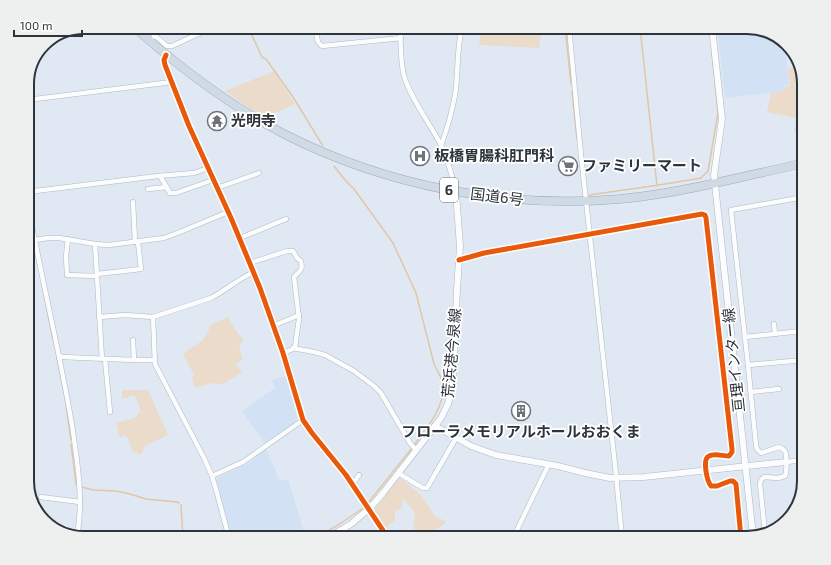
<svg xmlns="http://www.w3.org/2000/svg" width="831" height="565" font-family="'Exo 2','Noto Sans JP',sans-serif">
<style>
.built{fill:#d2e1f3}
.green{fill:#eadbcb}
.lines{fill:none;stroke-linecap:round;stroke-linejoin:round}
.stream{stroke:#e1c6a7;stroke-width:1.5}
.street-casing{stroke:#b1b8c0;stroke-width:5.5}
.secondary-casing{stroke:#b1b8c0;stroke-width:7}
.highway-casing{stroke:#9daab9;stroke-width:9}
.street{stroke:#fafcfd;stroke-width:4.5}
.secondary{stroke:#fafcfd;stroke-width:6}
.highway{stroke:#d0dae5;stroke-width:8}
.cycleway-casing{stroke:#fff;stroke-width:8}
.cycleway{stroke:#e8590c;stroke-width:5}
.labels{text-anchor:middle;stroke-width:3.5;stroke-linejoin:round;paint-order:stroke}
.shield{fill:#fff;stroke:#6c7176;stroke-width:1}
.shield-label{font-size:14px;font-weight:bold;fill:#2d343b}
.poi-label{font-size:15px;font-weight:bold;fill:#2d343b;stroke:#fff;text-anchor:start}
.street-label{font-size:15px;fill:#2d343b;stroke:#fff}
.rim{fill:none;stroke:#2d343b;stroke-width:2}
</style>
<rect width="100%" height="100%" fill="#e0e9f3"/>
<g class="built">
<path d="M717 27H747L779 37 785 43 789 85H784L783 91 725 98Z"/>
<path d="M287 375 298 414 297 421 265 444 242 411 275 388 272 380Z"/>
<path d="M266 449 280 481 288 479 304 531 299 535 266 538H232L216 479 247 464Z"/>
</g>
<g class="green">
<path d="M481 27H542L539 48 479 45Z"/>
<path d="M800 66 804 83V133L794 132 796 118 767 112 771 93 784 91 785 86H790L788 68Z"/>
<path d="M274 71 295 104 264 118 225 91Z"/>
<path d="M228 317 234 328 243 340 239 349 243 359 236 364 242 372 223 384 212 383 195 388 192 378 194 375 183 354 203 340 212 324Z"/>
<path d="M122 390H148L168 435 145 446 141 455 137 452H133L126 435 120 438 116 423 135 418 141 411 135 396H129V398H122Z"/>
<path d="M400 478 421 495 435 516 447 522 434 531 418 538H407L414 535 413 526 415 513 405 500H402V508L395 511V520L385 528 374 512 378 505Z"/>
</g>
<g class="lines">
<g class="stream">
<path d="M248 27 262 57 266 59 293 97 323 146"/>
<path d="M565 27 571 84"/>
<path d="M640 27 657 186"/>
<path d="M572 91 577 139"/>
<path d="M334 166 345 180 354 189 393 243 416 293 434 364 441 378 443 388V395L439 407 433 419 414 445"/>
<path d="M589 195 659 185 701 178 708 171 718 113 712 53"/>
<path d="M27 214 30 228"/>
<path d="M43 289 53 340"/>
<path d="M57 358 65 397 71 440"/>
<path d="M71 444 76 484 78 486"/>
<path d="M82 487 93 490 116 491 130 494 146 499 177 502 179 503"/>
<path d="M368 503 412 448"/>
<path d="M181 505 183 538"/>
<path d="M313 538C332 530 346 520 363 508"/>
</g>
<defs>
<g id="street">
<path d="M152 27 154 37"/>
<path d="M315 27 318 42 322 46 401 38"/>
<path d="M400 27C401 43 400 61 404 76 412 101 429 122 441 145 448 159 452 176 456 192"/>
<path d="M569 27 581 155 615 465 622 538"/>
<path d="M569 30 600 27"/>
<path d="M153 34 167 46H172L213 27"/>
<path d="M166 55 164 60 165 65 189 126 231 218 260 288 283 353 303 420 312 433 346 475 388 538"/>
<path d="M27 100 172 82"/>
<path d="M441 145C447 130 454 105 456 88 458 68 457 47 462 27"/>
<path d="M160 176 170 193H176L213 180"/>
<path d="M217 188 259 173"/>
<path d="M148 189 167 187"/>
<path d="M27 192 158 176 194 173 208 168"/>
<path d="M27 202C33 230 38 257 44 285 54 332 64 378 72 425 77 461 84 499 77 536"/>
<path d="M133 202 135 242"/>
<path d="M240 238 286 219"/>
<path d="M68 239 66 256 67 275 97 276"/>
<path d="M35 240 48 238H59L95 244 109 245 164 238 180 232 228 212"/>
<path d="M95 244 102 359"/>
<path d="M459 260 484 253 702 214 705 215 706 218 732 449V452L729 456C723 456 714 453 709 456 702 459 707 481 711 486H717L730 481H733L736 484 741 538"/>
<path d="M250 263 287 251H293L297 258 301 261C303 272 300 270 294 277L299 319 295 347 293 349 283 353"/>
<path d="M97 274 141 269 138 242"/>
<path d="M99 317 125 315 153 317"/>
<path d="M800 323 802 340"/>
<path d="M774 324 775 334"/>
<path d="M273 326 299 315"/>
<path d="M745 337 801 331"/>
<path d="M133 340 134 360"/>
<path d="M293 348 314 352 325 355 354 371 374 386 381 393 410 443 416 450"/>
<path d="M59 356 62 357 134 360H154"/>
<path d="M105 359 110 412"/>
<path d="M748 365 804 360"/>
<path d="M751 392 779 389"/>
<path d="M786 462 804 460"/>
<path d="M398 473 423 488H427L456 438"/>
<path d="M212 476 243 462 303 420"/>
<path d="M352 485 359 475"/>
<path d="M41 497 80 502"/>
<path d="M765 533 760 484 761 480 764 477 778 478 785 476C787 472 787 456 785 451 783 449 782 448 779 447L761 453 757 449 756 445 748 365 731 210 804 197"/>
<path d="M229 538 217 493 212 476 204 458 155 364 153 317 211 298C226 290 238 279 254 272"/>
<path d="M513 538 547 468 548 464"/>
</g>
<g id="secondary">
<path d="M712 27 722 119 714 175 753 536"/>
<path d="M435 426 471 446 496 455 558 466 585 473 610 478 644 477 786 462"/>
<path d="M327 538 351 524 371 507 383 493 435 426 441 418 448 404 453 385 457 289 459 260 460 247 456 192"/>
</g>
<path id="highway" d="M134 27C180 68 229 105 284 134 386 186 505 209 620 199 652 196 684 190 716 183 745 176 775 170 804 163"/>
</defs>
<use href="#street" class="street-casing"/>
<use href="#secondary" class="secondary-casing"/>
<use href="#highway" class="highway-casing"/>
<use href="#street" class="street"/>
<use href="#secondary" class="secondary"/>
<use href="#highway" class="highway"/>
<defs>
<g id="cycleway">
<path d="M166 55 164 60 165 65 189 126 231 218 260 288 283 353 303 420 312 433 346 475 388 538"/>
<path d="M459 260 484 253 702 214 705 215 706 218 732 449V452L729 456C723 456 714 453 709 456 702 459 707 481 711 486H717L730 481H733L736 484 741 538"/>
</g>
</defs>
<use href="#cycleway" class="cycleway-casing"/>
<use href="#cycleway" class="cycleway"/>
</g>
<defs>
<symbol id="temple-ring" viewBox="-11 -11 22 22"><circle r="9.5" fill="#fff" stroke="#6c737b" stroke-width="1.5"/><path d="M0-6L5-2H3V0L6.5 2.5H4V6H1.5V3h-3V6H-4V2.5H-6.5L-3 0V-2H-5Z" fill="#6c737b"/></symbol>
<symbol id="hospital-ring" viewBox="-11 -11 22 22"><circle r="9.5" fill="#fff" stroke="#6c737b" stroke-width="1.5"/><path d="M-5-5h3v3.5h4V-5h3V5h-3V1.5h-4V5h-3Z" fill="#6c737b"/></symbol>
<symbol id="supermarket-ring" viewBox="-11 -11 22 22"><circle r="9.5" fill="#fff" stroke="#6c737b" stroke-width="1.5"/><path d="M-6-5.5h2.5l.6 2H6L4.5 2H-2.5L-4.4-4H-6ZM-1.5 3.2a1.3 1.3 0 1 0 .1 0ZM3 3.2a1.3 1.3 0 1 0 .1 0Z" fill="#6c737b"/></symbol>
<symbol id="building-ring" viewBox="-11 -11 22 22"><circle r="9.5" fill="#fff" stroke="#6c737b" stroke-width="1.5"/><path d="M-4-6H4V6H1V3H-1V6H-4ZM-2.5-4.3h1.7v1.8h-1.7ZM.8-4.3h1.7v1.8H.8ZM-2.5-1h1.7V.8h-1.7ZM.8-1h1.7V.8H.8Z" fill="#6c737b"/></symbol>
</defs>
<g fill-rule="evenodd">
<use href="#temple-ring" x="206" y="110" width="22" height="22"/>
<use href="#hospital-ring" x="409" y="145" width="22" height="22"/>
<use href="#supermarket-ring" x="557" y="155" width="22" height="22"/>
<use href="#building-ring" x="510" y="400" width="22" height="22"/>
</g>
<g class="labels">
<rect class="shield" x="440" y="178" width="18" height="24" rx="3"/>
<g class="shield-label">
<text x="449" y="195">6</text>
</g>
<g class="poi-label">
<text x="231" y="126">光明寺</text>
<text x="434" y="161">板橋胃腸科肛門科</text>
<text x="582" y="171">ファミリーマート</text>
<text x="521" y="437" text-anchor="middle">フローラメモリアルホールおおくま</text>
</g>
<g class="street-label">
<text transform="translate(497 197) rotate(7)" y="5">国道6号</text>
<text transform="translate(452 353) rotate(-85)" y="5">荒浜港今泉線</text>
<text transform="translate(734 360) rotate(-96)" y="5">亘理インター線</text>
</g>
</g>
<path d="M0 0H831V565H0ZM84 34H747A50 50 0 0 1 797 84V481A50 50 0 0 1 747 531H84A50 50 0 0 1 34 481V84A50 50 0 0 1 84 34Z" fill="#eeefef" fill-rule="evenodd"/>
<path class="rim" d="M84 34H747A50 50 0 0 1 797 84V481A50 50 0 0 1 747 531H84A50 50 0 0 1 34 481V84A50 50 0 0 1 84 34Z"/>
<path d="M14 30v6h68v-6" fill="none" stroke="#2d343b" stroke-width="2"/>
<text x="20" y="30" font-size="12" fill="#2d343b" stroke="#ffffff" stroke-width="3" paint-order="stroke">100 m</text>
</svg>
